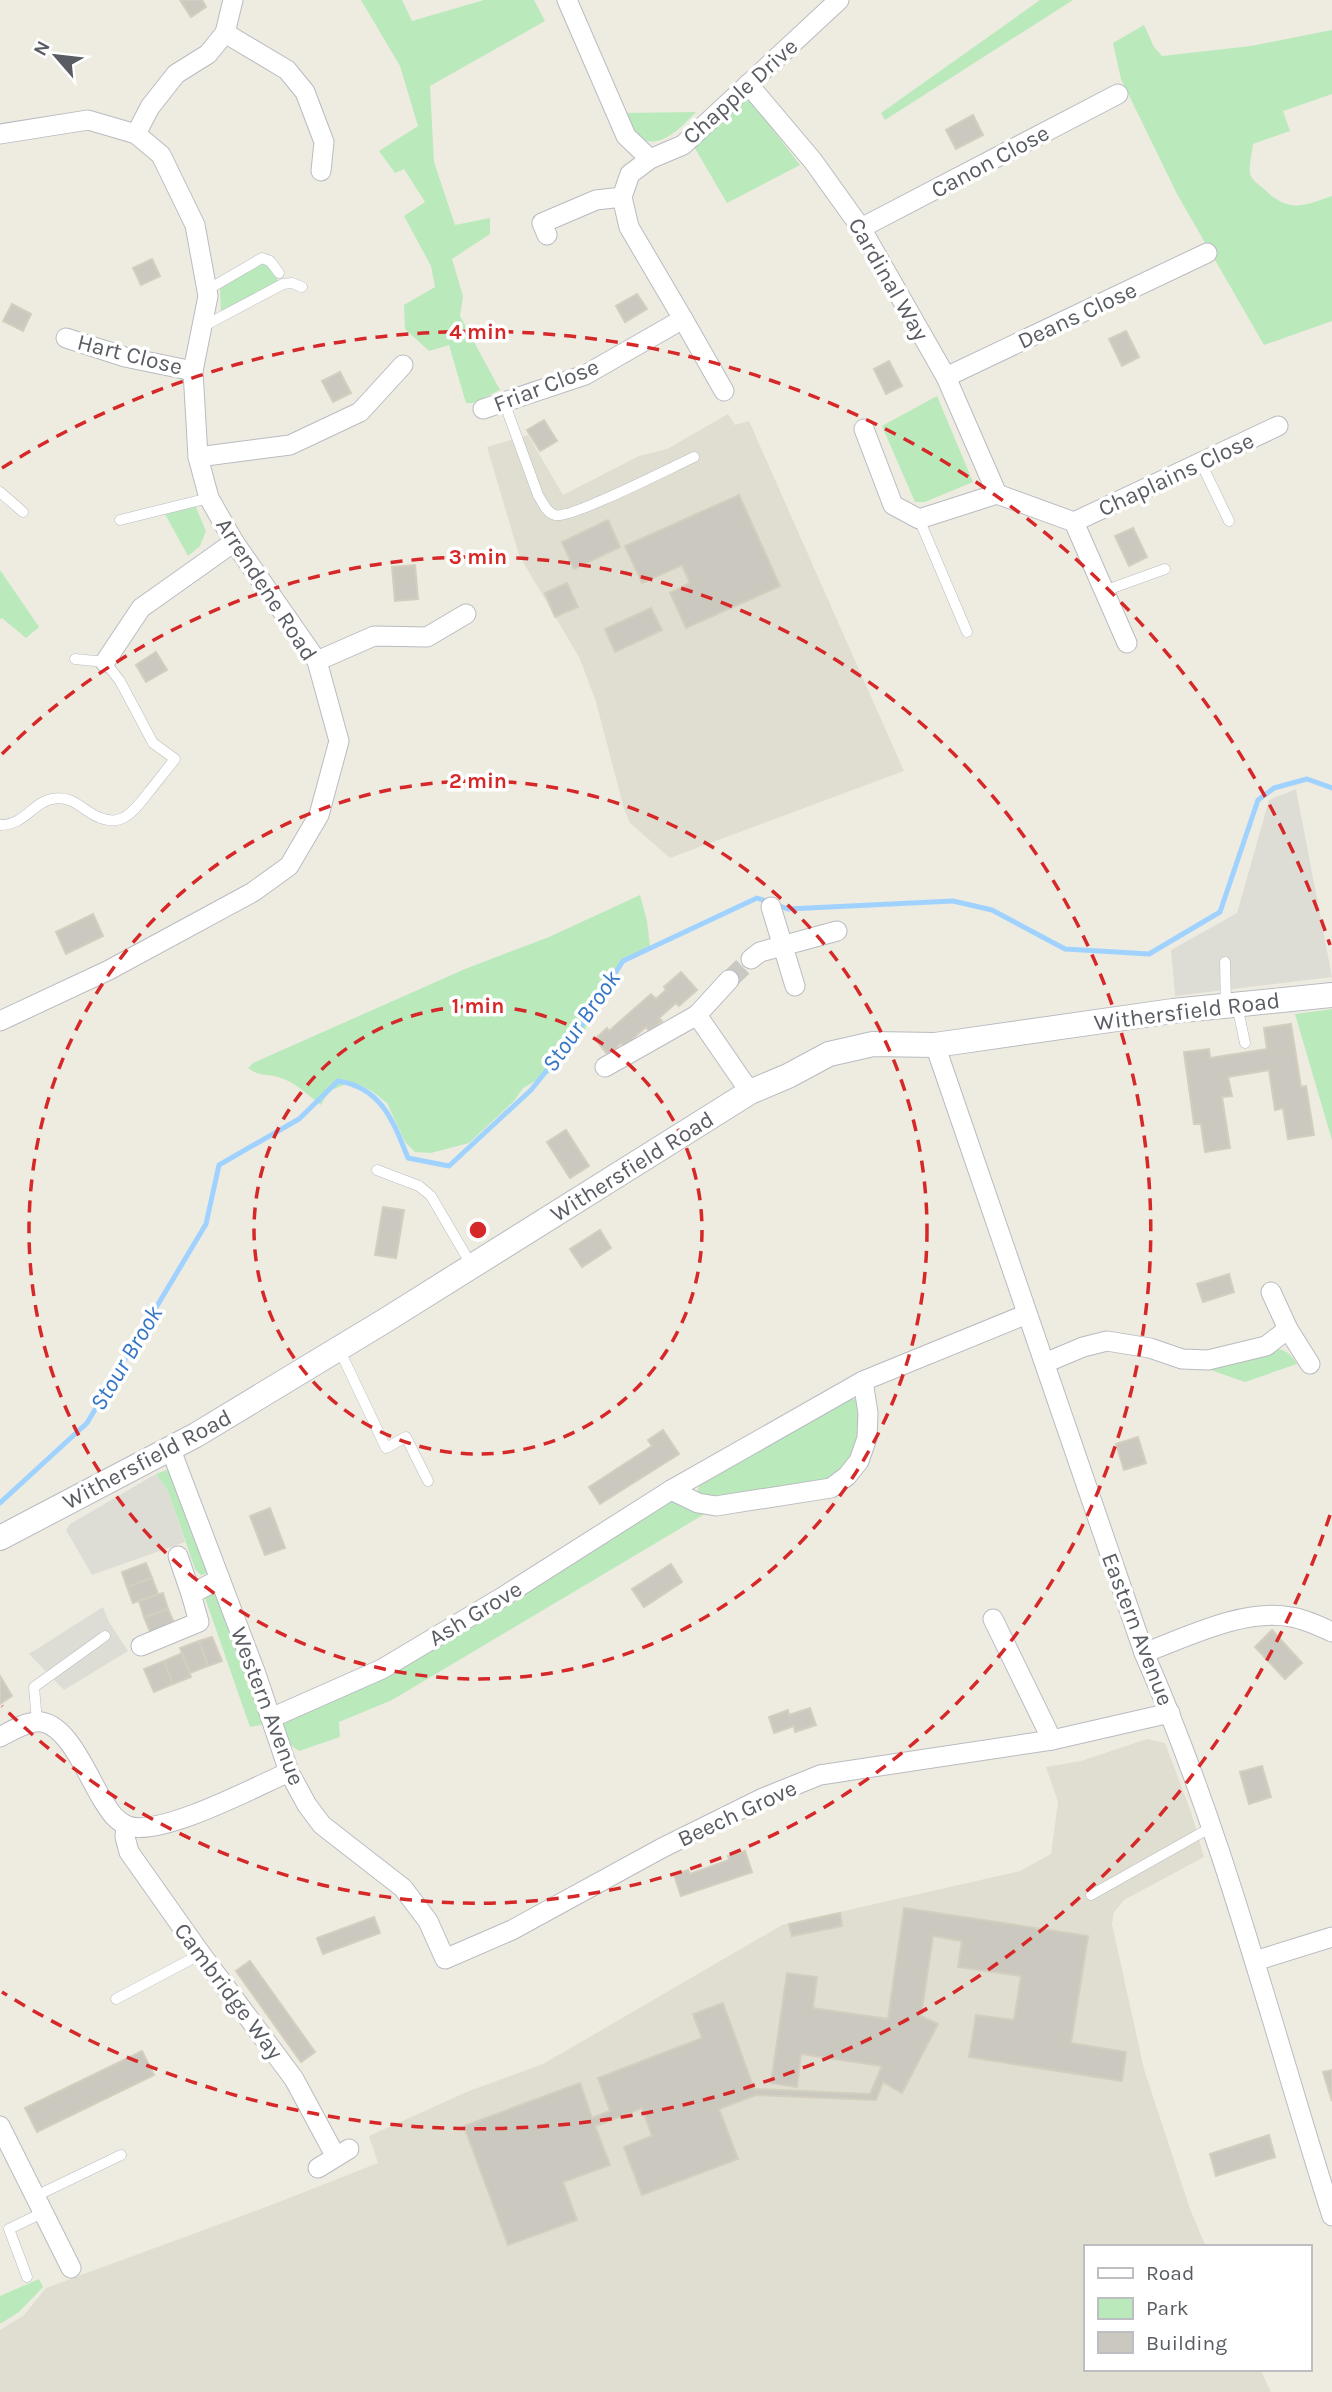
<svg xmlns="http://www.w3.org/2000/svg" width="1332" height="2392" font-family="Karla,sans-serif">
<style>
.industrial{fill:#deddd5}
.education{fill:#e0ded1}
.green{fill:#bae9bc}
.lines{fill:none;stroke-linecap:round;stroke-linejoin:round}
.stream{stroke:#a0d2ff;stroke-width:5}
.building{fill:#cbc8c0;stroke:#d3cebe;stroke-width:2}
.minor-tunnel{stroke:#c9c8c2;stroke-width:19;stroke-dasharray:19 10;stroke-linecap:butt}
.service-casing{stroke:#b9bbc1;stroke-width:11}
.minor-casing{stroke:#b9bbc1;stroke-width:21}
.tertiary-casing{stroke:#b9bbc1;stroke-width:26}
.service{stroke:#fff;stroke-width:10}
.minor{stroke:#fff;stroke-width:19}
.tertiary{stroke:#fff;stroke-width:24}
.ring{fill:none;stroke:#d62828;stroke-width:3.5;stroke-dasharray:12 9}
.labels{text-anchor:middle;stroke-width:7;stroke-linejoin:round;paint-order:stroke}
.street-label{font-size:23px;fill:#595d63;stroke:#fff}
.water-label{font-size:24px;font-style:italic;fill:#3575c5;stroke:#fff}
.centre{fill:#d62828;stroke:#fff;stroke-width:3.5}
.ring-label{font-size:21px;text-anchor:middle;font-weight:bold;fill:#d62828;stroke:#fff;stroke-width:7;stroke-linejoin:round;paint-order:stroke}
</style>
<rect width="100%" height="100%" fill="#eeece1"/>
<g class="industrial">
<path d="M1296 789 1332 977 1175 996 1171 950 1237 913 1269 800Z"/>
<path d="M156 1474 168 1491 185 1542 92 1575 66 1530 70 1524Z"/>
<path d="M103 1607 109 1622 128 1651 64 1690 29 1654Z"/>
</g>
<g class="education">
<path d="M728 414 735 425 749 421 904 771 670 858 630 823 624 809 596 702 580 659 519 555 487 447 528 435 563 495 639 456 667 449Z"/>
<path d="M1147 1739 1165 1743 1191 1812 1204 1857 1124 1900 1114 1912 1112 1924 1144 2069 1190 2209 1206 2247H1085V2369H1260L1271 2392H0V2330L24 2315 46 2288 261 2209 378 2163 369 2136 469 2091 543 2064 782 1925 1020 1871 1051 1854 1058 1802 1046 1767 1081 1761Z"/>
</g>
<g class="green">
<path d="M361 0H402L412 21 484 0H534L545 21 430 86 434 162 455 225 490 218V234L452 259 463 296 460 316 500 390 473 403H466L449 345 429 351 405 329 404 305 435 287 431 266 404 216 425 202 404 169 395 173 379 151 418 126 400 66Z"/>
<path d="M1040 0H1073L885 120 881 113Z"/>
<path d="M1144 25 1154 47 1162 56 1251 46 1332 30V94L1283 111 1290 131 1253 144C1252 153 1249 164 1250 173 1251 180 1260 185 1265 190 1289 213 1304 206 1332 196V321L1264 345 1177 194 1121 79 1113 43Z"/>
<path d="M748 97 800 165 727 203 693 145Z"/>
<path d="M696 112C682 126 660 152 638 137 632 133 627 120 623 113Z"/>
<path d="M261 264 268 266 280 283 221 315 220 288Z"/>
<path d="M937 396 973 482 925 502H915L882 426Z"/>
<path d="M195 505 206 531 200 546 188 556 165 514Z"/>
<path d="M0 570 39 627 26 638 2 618 0 619Z"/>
<path d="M640 895 647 921 650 946 631 956 618 969 578 1042 563 1061 549 1073 523 1088 514 1101 469 1143 431 1153 415 1152 405 1142 387 1103 372 1091 357 1084 344 1085 329 1091 321 1105C309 1096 296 1083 281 1078 268 1073 261 1078 248 1068L253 1063 465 969 549 937Z"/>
<path d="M1332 1009V1140L1295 1014Z"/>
<path d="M1272 1348C1285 1349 1290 1353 1297 1364L1245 1382 1202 1367Z"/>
<path d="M850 1399H856L860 1401 856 1455 829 1483 718 1499 696 1495 701 1481Z"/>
<path d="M172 1468 210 1564 206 1574 201 1575 195 1569 168 1491 156 1474Z"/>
<path d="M669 1500 708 1512 392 1700 339 1722 340 1737 299 1751C285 1742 282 1734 283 1716Z"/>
<path d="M209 1591 219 1594 261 1711V1725L250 1727 205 1598Z"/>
<path d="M39 2279 43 2287 19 2312 0 2324V2296Z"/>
</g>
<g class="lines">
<path class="stream" d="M0 1503 87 1423 206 1224 219 1165 299 1119 338 1081C382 1088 393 1121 408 1158L449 1166 531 1090 577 1033 623 961 757 898 788 909 953 901 992 910 1065 949 1149 954 1220 912 1258 800 1274 788 1307 779 1332 788"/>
</g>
<g class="building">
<path d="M180 0H202L206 7 191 17Z"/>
<path d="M973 115 983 135 956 149 946 130Z"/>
<path d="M152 259 160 276 141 285 133 268Z"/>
<path d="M637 294 647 309 625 322 616 306Z"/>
<path d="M12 304 31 314 23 331 3 321Z"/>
<path d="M1126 331 1139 357 1122 366 1109 339Z"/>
<path d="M889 361 902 386 886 394 874 369Z"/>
<path d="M340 372 351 393 333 402 322 381Z"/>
<path d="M544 420 557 441 540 451 527 430Z"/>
<path d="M739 495 780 586 686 628 670 593 690 583 682 565 642 583 625 546Z"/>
<path d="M608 520 620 547 574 569 562 542Z"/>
<path d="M1133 528 1147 557 1129 566 1115 536Z"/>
<path d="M415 565 418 599 395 601 392 567Z"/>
<path d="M567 583 578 607 555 617 545 593Z"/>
<path d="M651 608 662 630 615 652 605 629Z"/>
<path d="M156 652 167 670 146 682 136 665Z"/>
<path d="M93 914 103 936 66 954 56 932Z"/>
<path d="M681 972 697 990 679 1006 676 1003 659 1018 662 1021 649 1031 646 1027 624 1046 621 1043 608 1055 595 1039 607 1028 609 1031 651 994 656 999 666 990 664 987Z"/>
<path d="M1291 1024 1301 1087 1306 1086 1314 1135 1288 1139 1283 1108 1275 1110 1269 1070 1228 1077 1232 1096 1222 1097 1230 1148 1205 1152 1201 1124H1194L1184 1052 1209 1049 1210 1058 1267 1049 1264 1028Z"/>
<path d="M566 1130 589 1166 570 1178 547 1142Z"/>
<path d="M383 1207 404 1210 396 1258 375 1255Z"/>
<path d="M600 1230 611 1248 582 1267 570 1249Z"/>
<path d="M1229 1274 1234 1292 1203 1302 1197 1284Z"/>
<path d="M663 1430 679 1454 600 1504 589 1487 652 1446 648 1440Z"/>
<path d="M1138 1437 1146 1463 1124 1470 1116 1444Z"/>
<path d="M270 1508 285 1548 265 1555 250 1516Z"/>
<path d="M146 1563 152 1578 127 1587 122 1572Z"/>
<path d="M671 1564 682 1582 644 1607 632 1589Z"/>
<path d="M152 1578 158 1594 133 1603 127 1587Z"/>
<path d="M163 1593 168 1609 144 1617 139 1601Z"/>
<path d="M168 1609 175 1625 151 1634 144 1617Z"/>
<path d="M1272 1630 1302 1663 1285 1679 1255 1647Z"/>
<path d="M212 1637 222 1661 208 1666 199 1641Z"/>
<path d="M199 1641 208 1666 190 1673 180 1648Z"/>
<path d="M182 1653 191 1677 173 1684 164 1661Z"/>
<path d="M164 1661 173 1684 154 1692 144 1669Z"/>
<path d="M0 1676 12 1696 0 1704Z"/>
<path d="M810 1708 816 1725 795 1732 794 1726 774 1733 769 1717 788 1710 789 1715Z"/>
<path d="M1262 1766 1271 1797 1249 1804 1240 1772Z"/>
<path d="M745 1851 752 1872 681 1896 674 1875 688 1870 690 1874 729 1860 728 1856Z"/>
<path d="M904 1908 1088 1936 1071 2043 1126 2052 1122 2081 969 2057 976 2015 1014 2020 1021 1976 958 1967 962 1941 933 1936 921 2016 938 2024 902 2093 883 2082 876 2100 756 2095 719 2109 738 2159 642 2195 624 2147 652 2136 642 2108 595 2126 610 2165 563 2182 577 2220 508 2245 464 2126 580 2083 592 2118 610 2111 598 2078 702 2038 693 2014 723 2003 754 2089 870 2094 882 2066 801 2054 797 2087 771 2083 787 1973 817 1977 813 2008 888 2019Z"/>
<path d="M840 1913 842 1926 792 1936 789 1924Z"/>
<path d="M374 1917 380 1933 323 1954 317 1938Z"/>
<path d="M250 1961 315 2052 301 2062 236 1971Z"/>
<path d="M142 2051 154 2075 37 2132 25 2108Z"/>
<path d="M1332 2070V2101L1323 2072Z"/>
<path d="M1269 2135 1275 2157 1216 2176 1210 2154Z"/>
</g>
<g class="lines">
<path class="minor-tunnel" d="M729 980 751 959"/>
<defs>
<g id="service">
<path d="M207 290 262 258 270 261 279 273"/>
<path d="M202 327 283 284 292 283 302 287"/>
<path d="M504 402 538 495C542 502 547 513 555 515 569 520 674 466 694 457"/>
<path d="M1201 463 1229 521"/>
<path d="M0 492 23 512"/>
<path d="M919 519 967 632"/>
<path d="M120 520 209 498"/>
<path d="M1104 591 1165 569"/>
<path d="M0 825C25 825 33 802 52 799 66 796 75 802 86 810 116 831 129 818 148 793 157 782 166 770 175 759L153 743 120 681 105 662 75 659"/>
<path d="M1225 962 1226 1004"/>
<path d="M1237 1005 1245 1043"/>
<path d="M377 1170 419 1186 431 1196 472 1266"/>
<path d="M339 1349 386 1448 406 1437 428 1481"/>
<path d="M37 1722 34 1687 105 1636"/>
<path d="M1091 1895 1210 1828"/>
<path d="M116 1999 201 1954"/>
<path d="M36 2196 121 2155"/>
<path d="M27 2277 9 2229 44 2212"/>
</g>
<g id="minor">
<path d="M567 0 626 136 650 159"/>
<path d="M225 33 287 70 305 92 324 142 321 171"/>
<path d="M748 84 813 161 861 228 946 377 997 494"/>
<path d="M0 134 88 120 136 134 161 155 195 225 208 296 193 371 198 457 209 498 234 542 317 661 339 741 319 815 289 866 253 892 109 970 0 1021"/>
<path d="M136 134 150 107 176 74 208 54 225 33 233 0"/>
<path d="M861 228 1118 94"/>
<path d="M547 235 542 223 596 200 622 197 630 174 650 159 683 145 839 0"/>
<path d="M683 319 724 391"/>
<path d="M66 338 125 357 193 371"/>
<path d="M946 377 1207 253"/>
<path d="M483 409 585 375 683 319 629 227 622 197"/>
<path d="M864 429 893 505 919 519 997 494 1074 522 1127 643"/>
<path d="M198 457 290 445 360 412 403 365"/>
<path d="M1074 522 1278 426"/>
<path d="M317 661 374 636 427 637 466 614"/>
<path d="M105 662 141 608 234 542"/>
<path d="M771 907 795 986"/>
<path d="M751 959 760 952 837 931"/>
<path d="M697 1015 729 980"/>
<path d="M935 1045 1144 1653C1224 1834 1272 2028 1332 2216"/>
<path d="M605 1067 697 1015 750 1092"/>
<path d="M1271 1292 1288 1329 1310 1364"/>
<path d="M1045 1363 1083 1347 1107 1341 1150 1348 1182 1359 1208 1360 1266 1346 1288 1329"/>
<path d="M171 1450 256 1674 289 1772 307 1805 322 1825 403 1888 428 1921 445 1959 512 1930 662 1848 763 1798 820 1775 1052 1740 1170 1713"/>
<path d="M671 1490 698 1503 716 1506 831 1488 847 1476 859 1461 867 1438 868 1413 863 1381"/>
<path d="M178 1556 191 1594"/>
<path d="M993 1619 1052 1740"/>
<path d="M141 1646 199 1622 191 1594 220 1579"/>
<path d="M1144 1653C1187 1637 1244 1608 1291 1617 1305 1619 1319 1626 1332 1632"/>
<path d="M271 1718 382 1669 501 1598 671 1490 863 1381 1027 1314"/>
<path d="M0 1737C11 1731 22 1724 35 1722 66 1718 88 1777 102 1799 109 1810 115 1821 128 1826 161 1837 255 1787 289 1772"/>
<path d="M126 1826 125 1837 129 1852 201 1954 294 2079 336 2157"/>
<path d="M1255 1961 1332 1937"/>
<path d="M0 2126 71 2268"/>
<path d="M318 2168 349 2149"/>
</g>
<path id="tertiary" d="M0 1538 196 1435 386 1320 750 1092 788 1076 829 1054 873 1044 935 1045 1173 1011 1332 995"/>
</defs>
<use href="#service" class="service-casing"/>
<use href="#minor" class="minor-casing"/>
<use href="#tertiary" class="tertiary-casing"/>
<use href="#service" class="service"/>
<use href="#minor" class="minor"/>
<use href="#tertiary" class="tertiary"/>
</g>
<g class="ring">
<circle cx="478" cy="1230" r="224"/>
<circle cx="478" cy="1230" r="449"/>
<path d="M2 754A673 673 0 1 1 2 1706"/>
<path d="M1330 1515A898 898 0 0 1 2 1992M2 468A898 898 0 0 1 1330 945"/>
</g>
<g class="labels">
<g class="street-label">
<text transform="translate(740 91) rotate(-42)" y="8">Chapple Drive</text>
<text transform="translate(990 161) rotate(-28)" y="8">Canon Close</text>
<text transform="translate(889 279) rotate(60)" y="8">Cardinal Way</text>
<text transform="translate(1077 315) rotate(-25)" y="8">Deans Close</text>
<text transform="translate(130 354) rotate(14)" y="8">Hart Close</text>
<text transform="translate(546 385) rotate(-21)" y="8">Friar Close</text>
<text transform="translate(1176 474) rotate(-25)" y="8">Chaplains Close</text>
<text transform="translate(267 589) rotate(57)" y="8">Arrendene Road</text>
<text transform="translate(1187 1011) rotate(-7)" y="8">Withersfield Road</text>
<text transform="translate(632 1166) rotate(-32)" y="8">Withersfield Road</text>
<text transform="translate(147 1459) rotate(-28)" y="8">Withersfield Road</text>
<text transform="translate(475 1613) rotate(-31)" y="8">Ash Grove</text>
<text transform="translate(1138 1629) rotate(69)" y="8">Eastern Avenue</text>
<text transform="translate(268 1706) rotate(69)" y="8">Western Avenue</text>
<text transform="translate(737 1813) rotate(-25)" y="8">Beech Grove</text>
<text transform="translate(229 1991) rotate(53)" y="8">Cambridge Way</text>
</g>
<g class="water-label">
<text transform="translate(581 1021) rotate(-55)" y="8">Stour Brook</text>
<text transform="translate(126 1358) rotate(-59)" y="8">Stour Brook</text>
</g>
</g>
<circle cx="478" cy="1230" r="10" class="centre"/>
<g class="ring-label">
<text x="478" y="339">4 min</text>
<text x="478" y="564">3 min</text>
<text x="478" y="788">2 min</text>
<text x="478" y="1013">1 min</text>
</g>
<rect x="1084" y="2245" width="228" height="126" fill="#ffffff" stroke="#bdbec1" stroke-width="2"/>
<rect x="1098" y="2268" width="35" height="10" fill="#ffffff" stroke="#bdbec1" stroke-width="2"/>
<text x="1146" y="2280" font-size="21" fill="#595d63">Road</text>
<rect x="1098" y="2298" width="35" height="21" fill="#bae9bc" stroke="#bdbec1" stroke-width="2"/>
<text x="1146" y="2315" font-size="21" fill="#595d63">Park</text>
<rect x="1098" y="2332" width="35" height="21" fill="#cbc8c0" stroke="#bdbec1" stroke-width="2"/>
<text x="1146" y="2350" font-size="21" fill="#595d63">Building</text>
<g transform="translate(56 56) rotate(298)" stroke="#ffffff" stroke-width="5" paint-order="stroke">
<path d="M0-5L12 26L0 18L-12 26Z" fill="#595d63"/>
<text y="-10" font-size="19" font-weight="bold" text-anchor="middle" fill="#595d63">N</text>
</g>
</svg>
